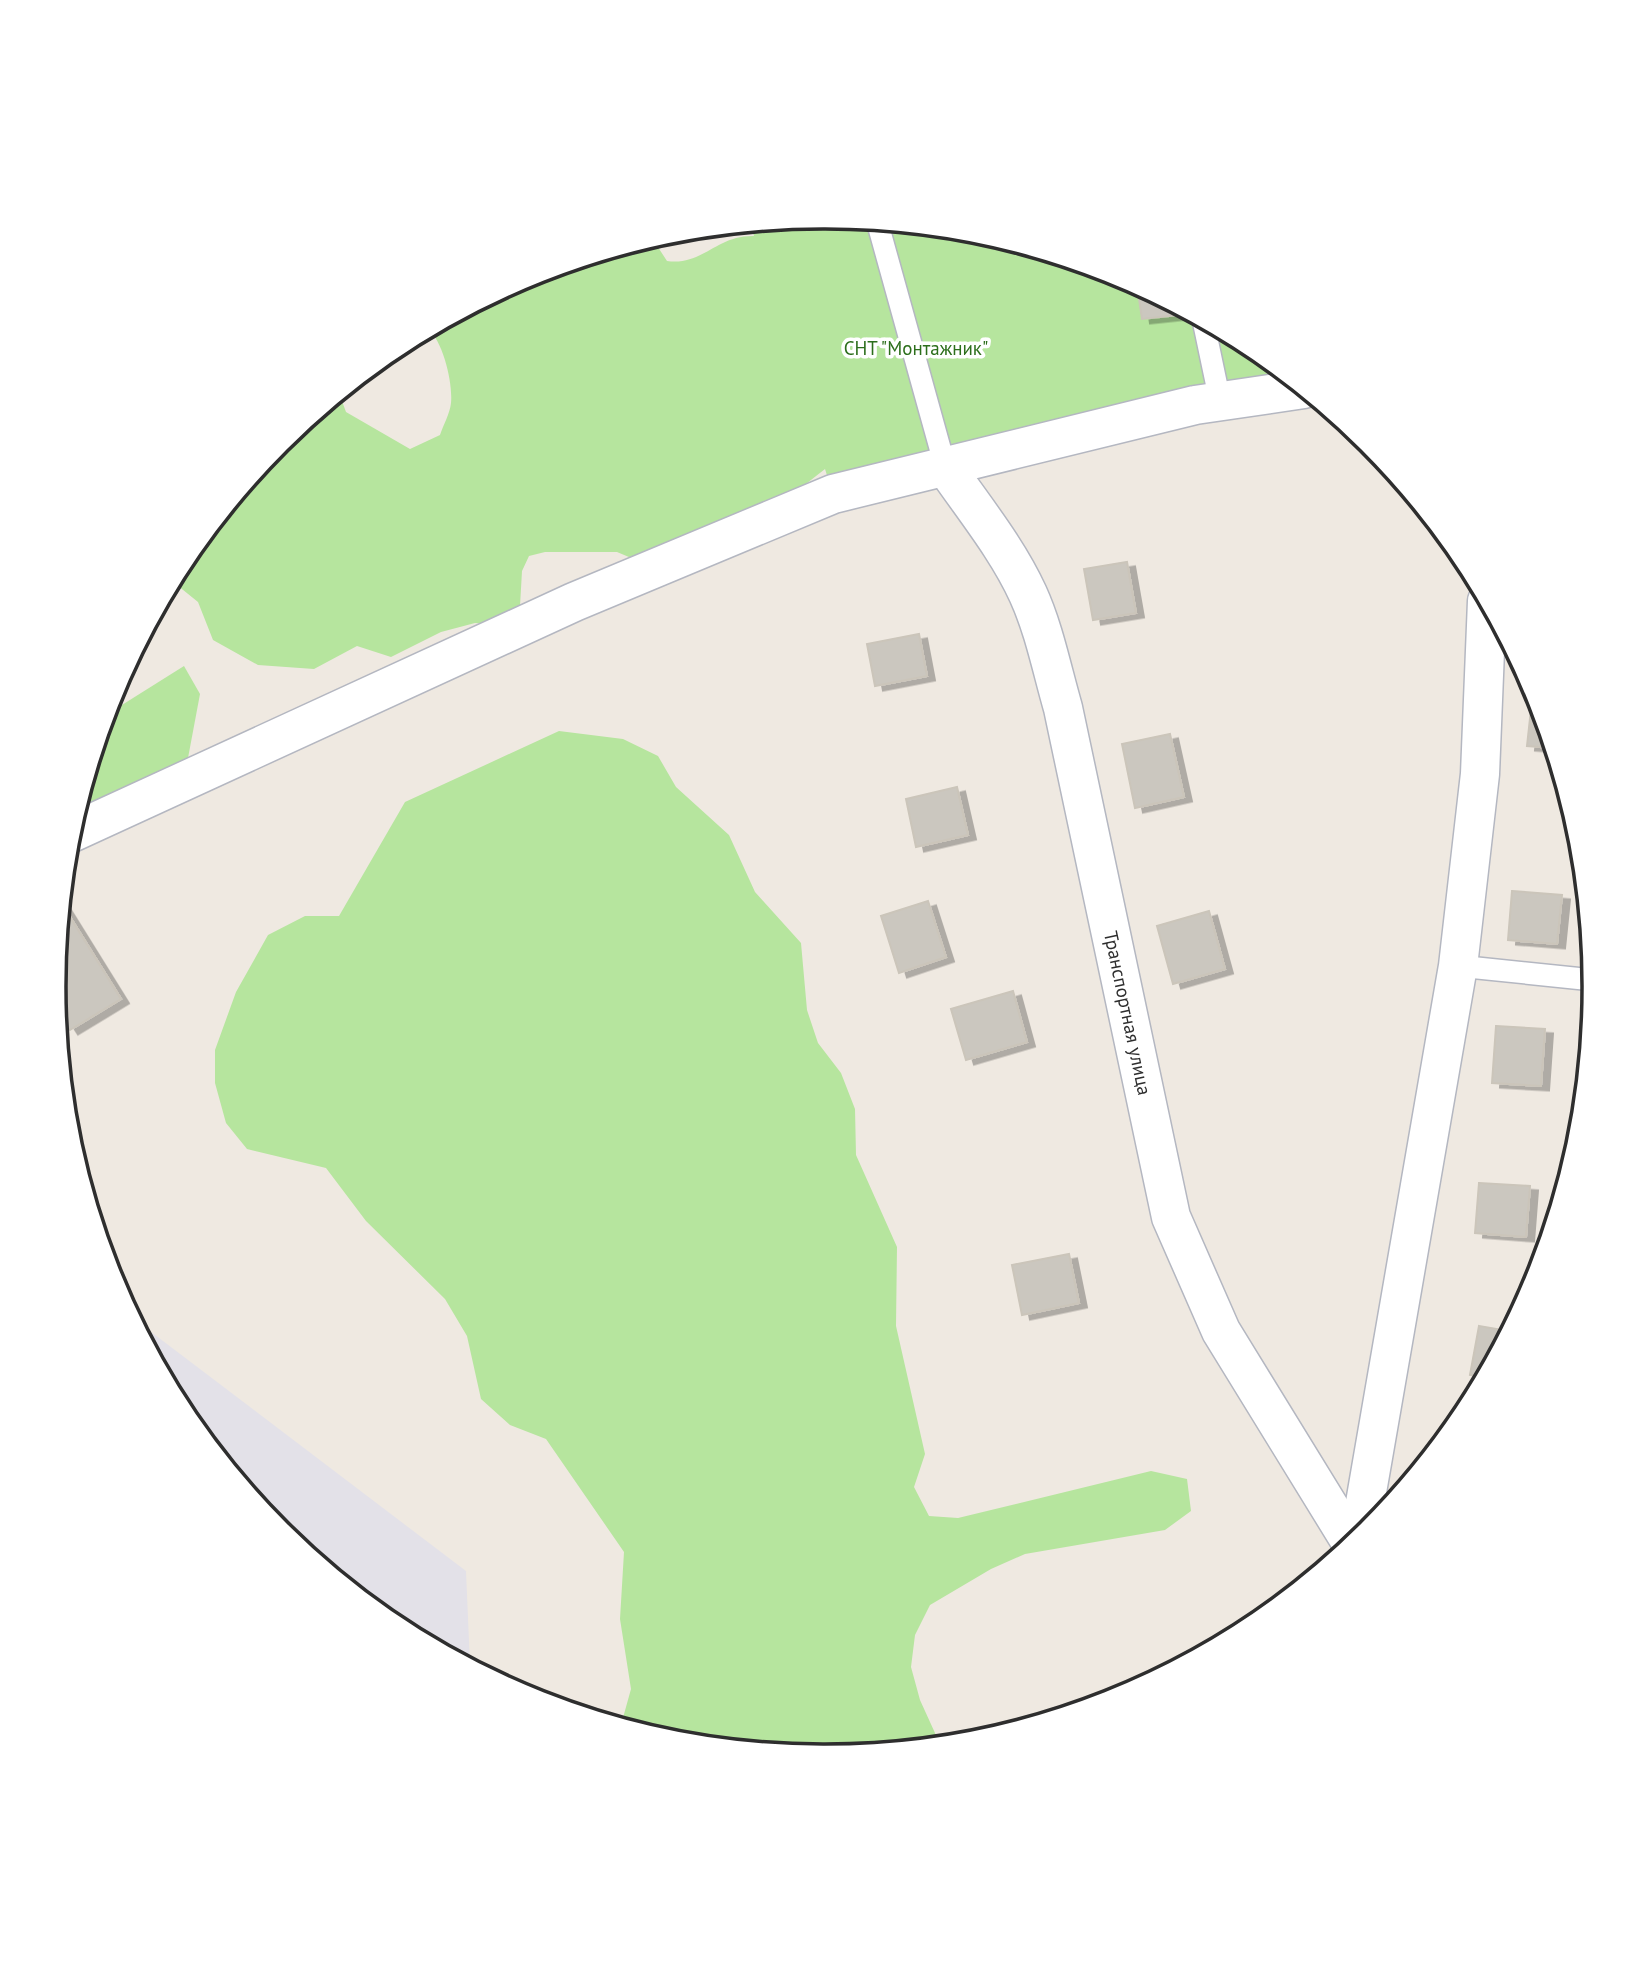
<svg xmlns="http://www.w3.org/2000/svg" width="1648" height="1972" font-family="'PT Sans',sans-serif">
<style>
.industrial{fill:#e3e1e8}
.green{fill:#b6e59e}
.building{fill:#cbc7bf;stroke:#cbc5ba;stroke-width:2;filter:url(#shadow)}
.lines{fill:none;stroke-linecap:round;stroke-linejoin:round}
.service-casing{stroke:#b4b7c1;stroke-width:24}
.minor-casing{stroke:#b4b7c1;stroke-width:41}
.service{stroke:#fff;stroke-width:21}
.minor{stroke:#fff;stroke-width:38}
.labels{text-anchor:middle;stroke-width:7;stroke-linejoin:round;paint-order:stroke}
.park-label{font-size:19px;fill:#2c6e1b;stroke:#fff}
.street-label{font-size:19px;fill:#2e2e2e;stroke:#fff}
.rim{fill:none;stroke:#2e2e2e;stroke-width:3.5}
</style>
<defs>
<filter id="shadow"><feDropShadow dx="8" dy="4.5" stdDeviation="0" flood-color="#0004"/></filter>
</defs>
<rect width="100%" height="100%" fill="#efe9e1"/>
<path class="industrial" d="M134 1319 466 1571 470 1665 396 1626 279 1530 184 1413Z"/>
<g class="green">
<path d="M824 216 975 231 1119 275 1252 346 1304 389 833 494 825 469 756 523 648 565 617 552H545L529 556 522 571 520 606 492 624 475 623 441 632 391 657 357 646 314 669 258 665 213 640 198 602 172 581 184 558 280 441 339 393 346 412 410 449 440 435C443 426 450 413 451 403 453 383 443 341 428 329L530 275 652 238 667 261C703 266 716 235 754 236L750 223Z"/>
<path d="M184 666 200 694 188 758 135 796 78 808 106 715Z"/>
<path d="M559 731 623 739 658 756 676 787 729 835 755 892 801 943 807 1010 818 1043 841 1073 855 1109 856 1155 897 1247 896 1326 925 1454 914 1487 929 1516 958 1518 1151 1471 1187 1479 1191 1511 1165 1530 1025 1554 991 1569 930 1605 915 1635 911 1667 920 1700 940 1744 824 1756 673 1741 621 1725 631 1689 620 1619 624 1552 546 1439 510 1425 481 1399 467 1336 445 1299 366 1221 326 1168 247 1149 226 1123 215 1083V1050L236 992 268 935 305 916H339L405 802Z"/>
</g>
<g class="building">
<path d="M1137 285 1177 306 1178 315 1142 319Z"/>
<path d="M1127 562 1136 613 1093 620 1084 569Z"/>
<path d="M919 634 927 676 875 686 867 644Z"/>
<path d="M1533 691 1535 692 1552 748 1527 746Z"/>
<path d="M1170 734 1184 797 1135 808 1122 744Z"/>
<path d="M957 787 968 835 916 847 906 799Z"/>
<path d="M1512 891 1562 895 1557 944 1508 940Z"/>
<path d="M928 901 946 957 899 973 881 916Z"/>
<path d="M62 904 121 999 70 1030 56 1008 54 986Z"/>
<path d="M1209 911 1225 969 1173 984 1157 926Z"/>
<path d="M1013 991 1027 1042 966 1060 951 1009Z"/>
<path d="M1496 1026 1545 1029 1541 1086 1492 1083Z"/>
<path d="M1479 1183 1530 1186 1526 1237 1475 1233Z"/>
<path d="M1069 1254 1079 1303 1022 1315 1012 1265Z"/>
<path d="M1479 1326 1508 1331 1483 1377 1470 1375Z"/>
</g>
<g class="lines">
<defs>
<g id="service">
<path d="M877 221 945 466"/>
<path d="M1203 320 1220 401"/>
<path d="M1458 966 1593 980"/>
</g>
<g id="minor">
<path d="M945 466C973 507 1007 548 1028 594 1044 629 1052 670 1063 708L1171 1217 1221 1331 1352 1544"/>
<path d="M69 834 574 602 833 494 1195 405 1304 389"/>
<path d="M1359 1538 1458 966 1480 774 1487 601"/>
</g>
</defs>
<use href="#service" class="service-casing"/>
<use href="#minor" class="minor-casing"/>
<use href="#service" class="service"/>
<use href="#minor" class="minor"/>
</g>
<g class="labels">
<g class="park-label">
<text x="916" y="355">СНТ "Монтажник"</text>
</g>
<g class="street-label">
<text transform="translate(1128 1013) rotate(78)" y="7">Транспортная улица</text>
</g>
</g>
<path d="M0 0H1648V1972H0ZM823 229H825A757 757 0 0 1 1582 986V987A757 757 0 0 1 825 1744H823A757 757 0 0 1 66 987V986A757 757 0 0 1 823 229Z" fill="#fff" fill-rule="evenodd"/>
<path class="rim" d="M823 229H825A757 757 0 0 1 1582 986V987A757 757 0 0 1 825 1744H823A757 757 0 0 1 66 987V986A757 757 0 0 1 823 229Z"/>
</svg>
